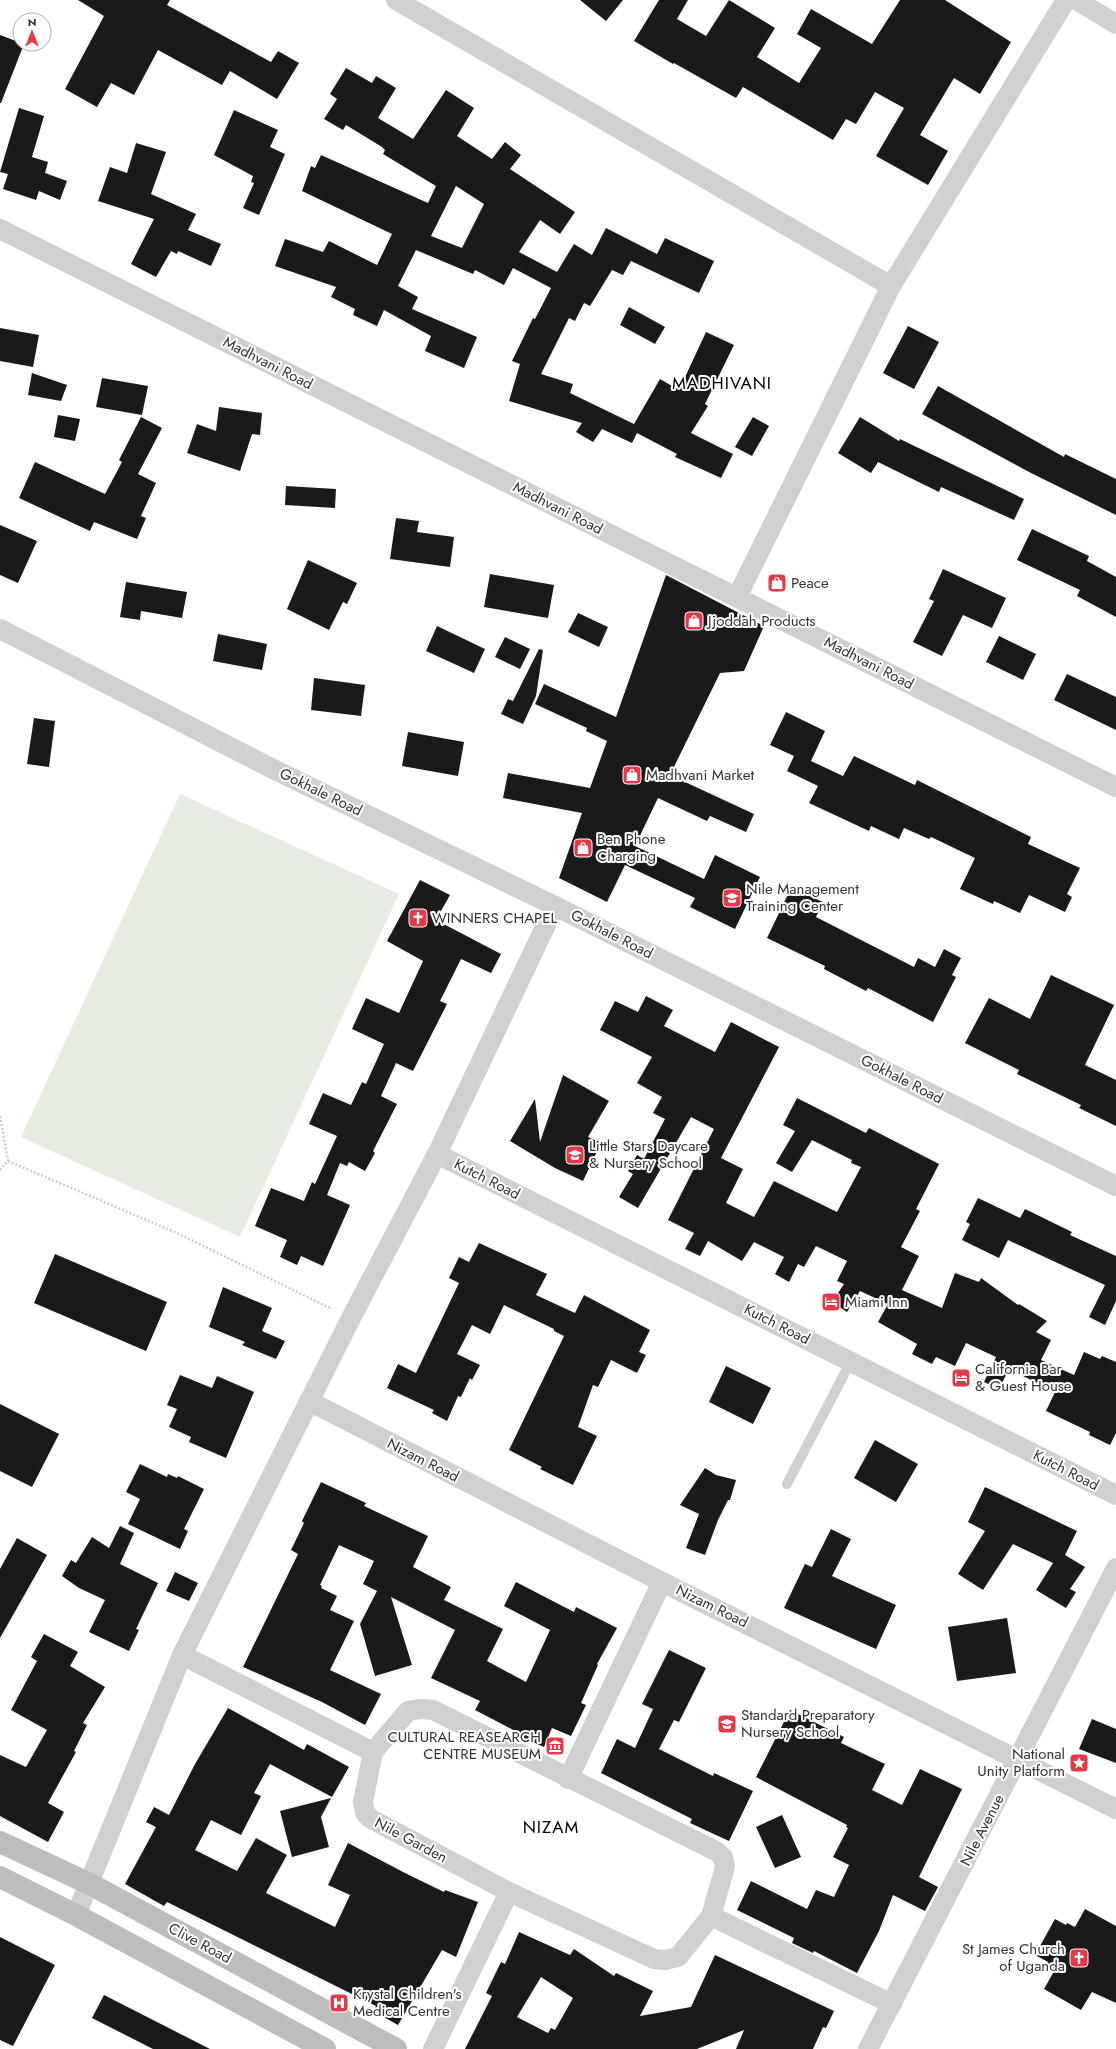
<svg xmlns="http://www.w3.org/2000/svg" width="1116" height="2049" font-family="Jost,sans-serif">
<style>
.green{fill:#e6ecdf}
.building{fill:#1a1a1a;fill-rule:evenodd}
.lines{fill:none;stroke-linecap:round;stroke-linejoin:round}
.path{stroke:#cdcdcd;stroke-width:2.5;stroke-dasharray:2 2;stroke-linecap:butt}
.lane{stroke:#d0d0d0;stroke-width:10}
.street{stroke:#d0d0d0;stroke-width:20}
.secondary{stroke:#bdbdbd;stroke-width:22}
.labels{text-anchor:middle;stroke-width:4;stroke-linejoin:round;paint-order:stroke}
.street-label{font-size:15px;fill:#333;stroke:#fff}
.poi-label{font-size:15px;fill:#333;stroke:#fff;text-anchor:start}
.quarter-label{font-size:17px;letter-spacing:1px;fill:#000;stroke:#fff}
</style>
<rect width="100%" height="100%" fill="#fff"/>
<path class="green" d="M180 794 399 894 240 1237 21 1137Z"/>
<g class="building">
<path d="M78 0H170L167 5 271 62 278 51 299 63 277 99 230 71 222 85 158 50 134 95 111 83 97 107 65 89 104 16Z"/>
<path d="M580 0H623L606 21Z"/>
<path d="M659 0H688L677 19 706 36 729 0 775 28 757 57 799 83 821 48 797 34 811 9 872 44 900 0H945L1011 42 980 94 954 78 920 135 948 151 928 185 876 156 904 108 875 92 856 124 846 119 833 140 743 87 736 98 674 63 673 64 634 41Z"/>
<path d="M0 35 24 44 1 103H0Z"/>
<path d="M346 68 372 83 376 76 396 88 378 118 413 139 446 90 474 108 457 136 492 159 505 142 521 155 510 169 575 212 560 234 540 220 519 252 557 272 574 244 592 255 606 228 657 254 665 238 714 261 699 293 631 261 623 275 612 270 590 306 584 303 575 321 569 318 541 374 573 384 570 393 634 424 660 379 679 390 706 332 734 345 705 404 708 406 691 433 733 454 721 478 675 457 677 454 637 433 632 443 602 429 593 442 576 432 582 423 509 401 520 364 512 361 533 318 535 319 551 288 513 268 504 285 475 270 473 274 416 250 398 286 418 297 412 309 477 337 464 368 425 351 431 336 384 310 377 326 353 315 355 309 331 297 336 287 275 266 285 239 323 252 329 241 377 265 392 234 302 191 311 166 315 168 321 155 428 203 436 186 383 154 385 150 382 147 346 125 343 130 324 119 337 99 330 94ZM456 186 484 204 462 248 431 236Z"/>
<path d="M19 108 44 116 32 157 48 162 45 173 67 181 60 200 39 191 36 200 3 189 8 174 0 172Z"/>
<path d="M234 110 278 130 270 147 285 154 259 215 243 208 254 183 251 182 253 176 214 155Z"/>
<path d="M136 143 166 152 151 194 196 214 188 230 221 244 211 266 178 251 177 254 171 251 156 277 131 264 154 219 98 201 110 167 127 173Z"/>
<path d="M629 307 665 327 655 344 620 325Z"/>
<path d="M908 326 939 342 914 389 883 373Z"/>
<path d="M0 328 39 335 33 367 0 361Z"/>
<path d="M32 373 67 385 61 401 28 395Z"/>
<path d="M102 378 148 386 142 415 96 407Z"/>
<path d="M938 386 1064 457 1065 454 1116 479V515L1031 473 922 414Z"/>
<path d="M219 407 262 413 260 435 252 434 240 471 187 453 197 424 216 431Z"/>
<path d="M58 415 80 419 75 441 54 437Z"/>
<path d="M141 417 162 428 138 474 156 483 141 516 146 518 137 539 94 522 90 531 19 498 35 462 105 494 122 462 119 460Z"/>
<path d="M753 417 769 426 752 456 735 447Z"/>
<path d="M860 417 899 441 900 439 1024 499 1014 520 941 487 939 492 878 462 871 473 838 453Z"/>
<path d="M286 486 336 489 335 508 285 505Z"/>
<path d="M396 518 419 521 417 532 454 537 450 567 390 559Z"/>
<path d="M0 525 37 541 18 583 0 575Z"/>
<path d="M1032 529 1089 556 1087 561 1116 577V617L1077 596 1080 590 1017 560Z"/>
<path d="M308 560 357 583 347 604 343 602 329 630 287 609Z"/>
<path d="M943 569 1006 598 992 628 963 615 942 656 913 642 934 601 929 599Z"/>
<path d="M490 574 554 585 548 618 484 607Z"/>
<path d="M666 575 764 626 744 671 720 673 670 775 754 814 746 832 710 816 707 821 658 798 635 846 704 879 715 855 760 877 735 929 690 907 695 898 625 865 607 902 559 878 582 813 503 798 508 773 590 788 607 741 586 731 587 728 535 704 544 684 616 717Z"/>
<path d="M126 582 187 592 182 618 141 611 140 620 120 617Z"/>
<path d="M578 613 608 627 599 647 568 632Z"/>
<path d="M437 626 485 649 474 673 426 651Z"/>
<path d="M218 634 267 644 262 670 213 661Z"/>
<path d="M999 636 1036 654 1023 680 986 662Z"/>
<path d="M505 637 530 649 520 669 495 657Z"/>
<path d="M539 649 543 650 536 696 523 724 501 714 508 699 513 701Z"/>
<path d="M1067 674 1116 697V730L1054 700Z"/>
<path d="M314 678 365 685 361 716 311 710Z"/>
<path d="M786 712 825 731 811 761 843 776 854 756 915 785 917 780 1031 837 1028 844 1080 868 1067 894 1072 897 1065 912 1029 895 1020 913 994 901 993 904 960 889 975 858 931 837 929 839 904 828 899 839 871 826 869 831 809 803 818 786 787 771 794 756 770 745Z"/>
<path d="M34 718 55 721 49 767 27 764Z"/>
<path d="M408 732 464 742 458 776 402 766Z"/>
<path d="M420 880 450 895 436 920 501 954 491 973 461 959 440 1001 447 1004 413 1071 396 1063 381 1096 397 1104 373 1151 375 1153 365 1171 349 1162 347 1166 340 1163 327 1195 350 1205 323 1266 301 1256 297 1265 280 1257 287 1240 255 1226 271 1188 304 1201 312 1182 315 1184 337 1136 309 1124 323 1093 351 1105 362 1082 366 1084 384 1044 352 1029 366 998 399 1013 423 961 387 941Z"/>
<path d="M791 888 823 902 816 917 914 967 918 958 935 967 944 949 961 958 952 975 956 977 933 1022 868 988 866 991 824 969 825 966 767 938Z"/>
<path d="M1051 975 1114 1005 1085 1065 1116 1080V1126L1079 1108 1081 1105 1017 1074 1019 1070 965 1043 989 998 1030 1019Z"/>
<path d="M646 996 673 1010 664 1026 715 1052 731 1022 779 1047 721 1158 743 1169 726 1203 754 1217 774 1181 837 1212 861 1167 851 1163 852 1160 812 1140 792 1172 776 1163 795 1131 783 1125 797 1098 866 1133 869 1128 939 1164 916 1209 920 1211 901 1247 919 1256 902 1290 942 1308 955 1273 979 1282 981 1278 1018 1305 1019 1304 1047 1321 1036 1332 1051 1340 1041 1360 1074 1375 1084 1352 1100 1359 1102 1356 1116 1362V1433L1110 1445 1089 1435 1090 1432 1046 1411 1055 1392 1009 1369 999 1389 984 1382 996 1357 966 1343 955 1366 936 1357 932 1364 912 1354 917 1344 878 1322 888 1304 860 1291 847 1312 832 1302 844 1284 837 1281 847 1261 816 1246 804 1267 798 1264 789 1282 775 1274 784 1257 754 1242 742 1261 708 1241 700 1256 685 1249 694 1233 668 1220 714 1129 691 1117 638 1208 619 1197 633 1174 628 1171 637 1155 644 1159 665 1119 653 1113 662 1097 637 1083 652 1057 600 1030 615 1001 638 1012Z"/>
<path d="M563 1075 609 1101 588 1137 601 1143 583 1181 555 1168 510 1141 535 1099 540 1142Z"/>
<path d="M978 1198 1020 1218 1025 1209 1072 1232 1070 1235 1116 1256V1301L1105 1325 1089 1317 1105 1285 1008 1240 999 1258 962 1240 970 1224 966 1222Z"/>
<path d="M479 1243 547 1274 536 1295 575 1313 584 1295 650 1330 639 1352 646 1355 637 1373 611 1360 598 1387 593 1385 578 1427 597 1436 573 1485 540 1469 542 1467 509 1450 564 1336 554 1331V1329L504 1305 490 1334 472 1325 457 1354 480 1365 472 1380 470 1378 461 1397 458 1396 447 1421 432 1413 434 1410 387 1388 398 1364 416 1373 459 1283 449 1278 459 1257 469 1262Z"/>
<path d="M55 1254 167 1302 146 1351 34 1303Z"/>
<path d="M223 1287 272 1308 262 1331 285 1341 276 1359 242 1345 245 1342 209 1327Z"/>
<path d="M726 1366 771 1388 753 1424 709 1402Z"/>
<path d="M180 1375 212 1388 217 1376 254 1392 226 1458 189 1442 191 1437 169 1427 177 1409 167 1405Z"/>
<path d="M0 1404 59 1434 32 1487 0 1471Z"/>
<path d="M875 1440 918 1464 896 1502 854 1478Z"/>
<path d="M140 1464 167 1477 168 1474 177 1478 178 1476 204 1489 184 1529 188 1531 180 1549 128 1524 140 1499 126 1492Z"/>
<path d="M705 1468 716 1475 736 1480 730 1500H728L718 1520 705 1555 686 1548 699 1514 680 1505Z"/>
<path d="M321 1482 366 1503 364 1506 428 1536 413 1567 451 1587 444 1600 503 1629 487 1661 526 1682 550 1630 504 1606 516 1582 574 1612 576 1607 617 1628 597 1664 598 1665 581 1703 586 1705 571 1736 552 1728 544 1747 522 1737 523 1735 475 1710 480 1701 431 1678 455 1630 391 1597 412 1665 375 1676 360 1624 377 1591 363 1584 374 1561 339 1545 320 1585 322 1586 321 1588 337 1596 330 1610 354 1621 330 1670 381 1694 365 1725 322 1702 243 1667 298 1554 291 1550 304 1523 302 1521Z"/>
<path d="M985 1487 1077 1531 1065 1555 1085 1567 1070 1589 1076 1592 1066 1608 1036 1590 1053 1563 1013 1544 983 1590 958 1574 985 1531 968 1522Z"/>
<path d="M120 1526 134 1533 120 1564 158 1583 136 1629 139 1630 129 1651 89 1632 105 1600 79 1588 62 1576 71 1560 76 1563 92 1537 109 1548Z"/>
<path d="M831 1529 851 1539 832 1576 896 1605 876 1649 784 1608 805 1564 812 1567Z"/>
<path d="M17 1538 47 1555 0 1638V1569Z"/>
<path d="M175 1572 198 1583 189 1601 166 1591Z"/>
<path d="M1007 1618 1016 1673 957 1681 948 1627Z"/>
<path d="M44 1634 78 1652 70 1666 105 1687 83 1723 87 1725 74 1751 76 1752 48 1803 64 1812 48 1842 0 1816V1755L26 1767 47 1730 11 1710 37 1661 31 1657Z"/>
<path d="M669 1650 706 1668 679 1722 674 1720 659 1749 713 1776 714 1773 753 1791 729 1841 690 1823 692 1819 601 1773 617 1739 635 1748 653 1709 642 1704Z"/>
<path d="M228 1708 304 1750 307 1744 349 1767 332 1797 270 1764 254 1793 261 1796 241 1835 211 1820 195 1850 237 1871 256 1838 287 1855 266 1893 335 1927 350 1895 328 1885 348 1843 405 1873 444 1892 445 1890 478 1902 456 1957 442 1950 398 2025 373 2011 376 2006 167 1902 164 1906 125 1884 156 1827 146 1822 154 1807 169 1815 195 1764Z"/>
<path d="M790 1710 844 1737 841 1743 885 1764 872 1790 902 1805 920 1769 962 1789 919 1877 938 1887 925 1911 893 1895 879 1931 857 1973 814 1951 813 1953 792 1943 794 1938 737 1910 751 1881 807 1909 816 1890 834 1897 849 1865 833 1857 848 1828 846 1827 847 1825 756 1777Z"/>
<path d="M1092 1719 1116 1729V1763L1079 1749Z"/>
<path d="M331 1798 321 1817 329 1847 292 1857 280 1811Z"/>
<path d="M782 1815 801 1857 775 1868 756 1827Z"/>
<path d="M1085 1909 1116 1926V2003L1092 1992 1081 2010 1044 1989 1053 1973 1045 1969 1048 1962 1035 1955 1055 1919 1066 1925 1067 1923 1075 1927Z"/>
<path d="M519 1932 570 1955 574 1949 614 1976 616 1973 653 1991 640 2016 691 2007 715 1955 834 2011 826 2028 823 2027 813 2049H736L744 2030 697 2049H465L492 1996 486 1993 501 1962 505 1964ZM541 1977 573 1998 555 2030 551 2028 548 2033 517 2017Z"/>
<path d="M0 1937 55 1965 13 2046 0 2040Z"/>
<path d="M104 1995 210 2049H153L92 2018Z"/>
</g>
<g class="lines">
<g class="path">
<path d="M0 1116 8 1161"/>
<path d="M8 1161 177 1233 332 1309"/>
<path d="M0 1170 8 1161"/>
</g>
<path class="lane" d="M787 1484 851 1361"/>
<g class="street">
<path d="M396 0 891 286"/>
<path d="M1076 0 1116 24"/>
<path d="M0 229 1116 787"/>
<path d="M737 597 891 286 1066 0"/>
<path d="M0 629 267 766 555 906 1116 1186"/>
<path d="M437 1154 1116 1495"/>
<path d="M309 1401 662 1582 1116 1809"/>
<path d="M182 1655 373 1752"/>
<path d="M421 1709 433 1710 716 1851 723 1857 725 1867 711 1916 678 1957 665 1960 654 1959 509 1892 371 1819 365 1813 363 1802 373 1752 408 1711Z"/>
<path d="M568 1779 662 1582"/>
<path d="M76 1915 182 1655 351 1318 437 1154 555 906"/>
<path d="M711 1916 892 2004"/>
<path d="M433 2049 509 1892"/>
<path d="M868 2049 1116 1568"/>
</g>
<g class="secondary">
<path d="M0 1842 90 1884 396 2049"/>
<path d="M0 1877 76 1915 325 2049"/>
</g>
</g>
<defs>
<symbol id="shop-square" viewBox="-11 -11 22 22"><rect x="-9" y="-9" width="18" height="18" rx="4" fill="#e63946" stroke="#fff"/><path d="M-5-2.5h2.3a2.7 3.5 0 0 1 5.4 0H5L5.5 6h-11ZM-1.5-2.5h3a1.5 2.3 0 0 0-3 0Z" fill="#fff"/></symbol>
<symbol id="university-square" viewBox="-11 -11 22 22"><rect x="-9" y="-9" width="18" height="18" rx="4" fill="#e63946" stroke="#fff"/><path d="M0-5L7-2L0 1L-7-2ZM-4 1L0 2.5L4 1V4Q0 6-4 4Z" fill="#fff"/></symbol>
<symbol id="church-square" viewBox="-11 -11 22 22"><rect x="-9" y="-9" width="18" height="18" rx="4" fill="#e63946" stroke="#fff"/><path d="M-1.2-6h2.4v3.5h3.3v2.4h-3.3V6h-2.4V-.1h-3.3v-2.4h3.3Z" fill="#fff"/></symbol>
<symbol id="school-square" viewBox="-11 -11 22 22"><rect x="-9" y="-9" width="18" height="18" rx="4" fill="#e63946" stroke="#fff"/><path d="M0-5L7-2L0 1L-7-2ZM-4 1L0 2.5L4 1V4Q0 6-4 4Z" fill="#fff"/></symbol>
<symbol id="hotel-square" viewBox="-11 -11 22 22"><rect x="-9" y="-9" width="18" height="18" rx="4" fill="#e63946" stroke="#fff"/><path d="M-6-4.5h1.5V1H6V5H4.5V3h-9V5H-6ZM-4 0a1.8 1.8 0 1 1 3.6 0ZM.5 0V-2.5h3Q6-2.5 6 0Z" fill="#fff"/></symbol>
<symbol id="museum-square" viewBox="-11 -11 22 22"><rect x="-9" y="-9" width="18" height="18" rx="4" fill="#e63946" stroke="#fff"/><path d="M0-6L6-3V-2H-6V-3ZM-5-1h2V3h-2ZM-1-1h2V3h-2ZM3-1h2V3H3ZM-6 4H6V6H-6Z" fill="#fff"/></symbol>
<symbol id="sight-square" viewBox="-11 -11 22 22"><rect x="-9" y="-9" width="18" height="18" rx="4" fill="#e63946" stroke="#fff"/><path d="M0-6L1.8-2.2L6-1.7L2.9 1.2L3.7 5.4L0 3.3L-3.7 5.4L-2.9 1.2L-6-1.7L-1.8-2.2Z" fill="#fff"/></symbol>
<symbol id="hospital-square" viewBox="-11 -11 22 22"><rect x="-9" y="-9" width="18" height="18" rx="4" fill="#e63946" stroke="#fff"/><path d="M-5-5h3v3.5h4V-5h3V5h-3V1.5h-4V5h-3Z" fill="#fff"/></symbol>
</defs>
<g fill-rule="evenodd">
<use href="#shop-square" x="766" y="572" width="22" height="22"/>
<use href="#shop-square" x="683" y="610" width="22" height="22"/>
<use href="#shop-square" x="621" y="764" width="22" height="22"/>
<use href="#shop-square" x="572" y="837" width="22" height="22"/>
<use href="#university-square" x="721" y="887" width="22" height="22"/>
<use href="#church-square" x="407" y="907" width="22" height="22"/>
<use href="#school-square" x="564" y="1144" width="22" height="22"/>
<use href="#hotel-square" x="820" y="1291" width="22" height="22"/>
<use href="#hotel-square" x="950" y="1367" width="22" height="22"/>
<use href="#school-square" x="716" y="1713" width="22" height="22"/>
<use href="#museum-square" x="544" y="1735" width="22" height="22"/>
<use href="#sight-square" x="1068" y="1752" width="22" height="22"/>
<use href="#church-square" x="1068" y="1947" width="22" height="22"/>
<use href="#hospital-square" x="328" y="1992" width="22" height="22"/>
</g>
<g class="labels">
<g class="street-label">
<text transform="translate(268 363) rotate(27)" y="5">Madhvani Road</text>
<text transform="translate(558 508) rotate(27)" y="5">Madhvani Road</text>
<text transform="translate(869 663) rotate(27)" y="5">Madhvani Road</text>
<text transform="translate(321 792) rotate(26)" y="5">Gokhale Road</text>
<text transform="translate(612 934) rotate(27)" y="5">Gokhale Road</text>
<text transform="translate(902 1079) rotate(27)" y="5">Gokhale Road</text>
<text transform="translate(487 1179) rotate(27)" y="5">Kutch Road</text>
<text transform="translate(777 1324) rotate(27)" y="5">Kutch Road</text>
<text transform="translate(423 1460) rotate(27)" y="5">Nizam Road</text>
<text transform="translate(1066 1470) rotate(27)" y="5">Kutch Road</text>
<text transform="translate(712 1606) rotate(26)" y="5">Nizam Road</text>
<text transform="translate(982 1830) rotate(-63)" y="5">Nile Avenue</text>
<text transform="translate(411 1840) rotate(28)" y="5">Nile Garden</text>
<text transform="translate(200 1943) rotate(28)" y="5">Clive Road</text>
</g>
<g class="poi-label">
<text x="791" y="588">Peace</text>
<text x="708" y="626">Jjoddah Products</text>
<text x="646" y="780">Madhvani Market</text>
<text x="597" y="844">Ben Phone<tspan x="597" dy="17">Charging</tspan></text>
<text x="746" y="894">Nile Management<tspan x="746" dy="17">Training Center</tspan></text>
<text x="432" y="923">WINNERS CHAPEL</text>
<text x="589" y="1151">Little Stars Daycare<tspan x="589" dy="17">&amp; Nursery School</tspan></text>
<text x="845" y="1307">Miami Inn</text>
<text x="975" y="1374">California Bar<tspan x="975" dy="17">&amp; Guest House</tspan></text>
<text x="741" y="1720">Standard Preparatory<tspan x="741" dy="17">Nursery School</tspan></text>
<text x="541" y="1742" text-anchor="end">CULTURAL REASEARCH<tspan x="541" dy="17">CENTRE MUSEUM</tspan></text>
<text x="1065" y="1759" text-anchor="end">National<tspan x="1065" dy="17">Unity Platform</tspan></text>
<text x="1065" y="1954" text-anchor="end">St James Church<tspan x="1065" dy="17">of Uganda</tspan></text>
<text x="353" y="1999">Krystal Children's<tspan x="353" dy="17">Medical Centre</tspan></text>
</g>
<g class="quarter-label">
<text x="722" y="389">MADHIVANI</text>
<text x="551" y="1833">NIZAM</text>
</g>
</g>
<g transform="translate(32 32)"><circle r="19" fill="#ffffff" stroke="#adadad"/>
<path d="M0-3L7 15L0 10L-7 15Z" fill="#e63946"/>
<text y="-6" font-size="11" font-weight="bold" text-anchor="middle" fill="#333333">N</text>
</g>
</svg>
